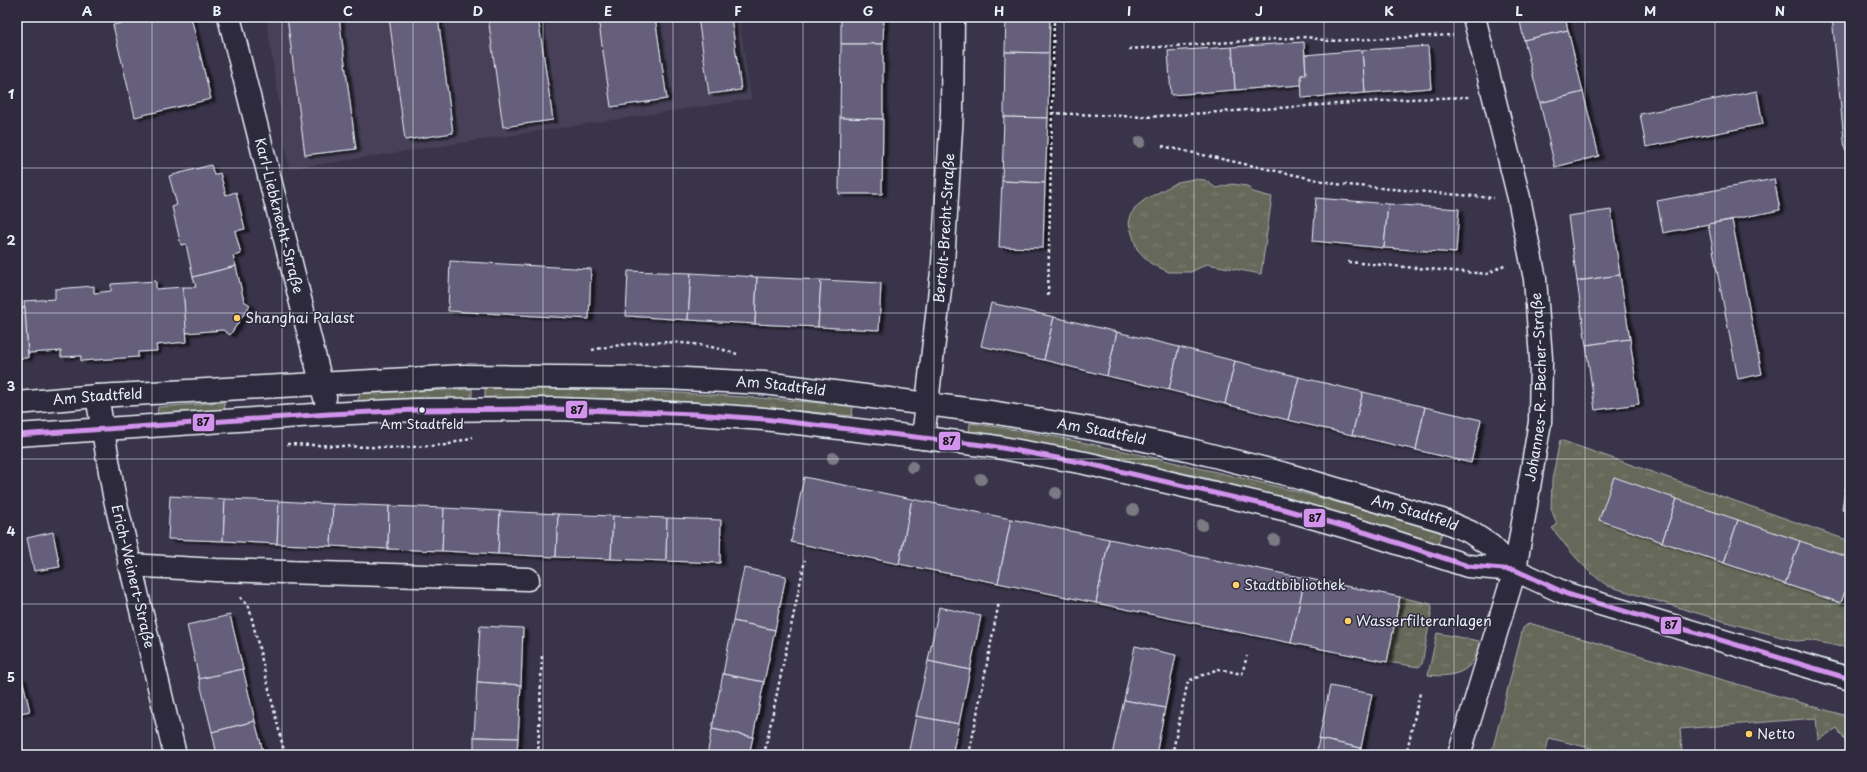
<svg xmlns="http://www.w3.org/2000/svg" width="1867" height="772" font-family="'Playpen Sans',sans-serif">
<style>
.built{fill:#474159}
.grass{fill:url(#grass-tufts);stroke:#a7ada9}
.building{fill:#665e7c;stroke:#e8f1f8;filter:url(#shadow)}
.lines{fill:none;stroke-linecap:round;stroke-linejoin:round}
.minor-casing{stroke:#e8f1f8;stroke-width:25}
.path{stroke:#e8f1f8;stroke-width:2.5;stroke-dasharray:3 3;stroke-linecap:butt}
.minor{stroke:#2f2a3d;stroke-width:22}
.bus-1-casing{stroke:#2f2a3d;stroke-width:8}
.bus-1{stroke:#d193ec;stroke-width:5}
.tree{fill:#7a7a83}
.grid{fill:none;stroke:#e8f1f8;stroke-width:1;stroke-opacity:0.55}
.poi-dot{fill:#ffd166;stroke:#2f2a3d;stroke-width:1.5}
.bus-dot{fill:#e8f1f8;stroke:#2f2a3d;stroke-width:1.5}
.labels{text-anchor:middle;stroke-width:3;stroke-linejoin:round;paint-order:stroke}
.bus-label{font-size:13px;fill:#e8f1f8;stroke:#2f2a3d}
.street-label{font-size:14px;fill:#e8f1f8;stroke:#2f2a3d}
.poi-label{font-size:14px;fill:#e8f1f8;stroke:#2f2a3d;text-anchor:start}
.line-badge{stroke:#2f2a3d;stroke-width:1.5}
.pale-badge-label{font-size:11px;text-anchor:middle;font-weight:bold;fill:#111}
.neatline{fill:none;stroke:#e8f1f8;stroke-width:1.5}
.grid-label{font-size:13px;text-anchor:middle;font-weight:bold;fill:#e8f1f8}
</style>
<defs>
<pattern id="grass-tufts" width="24" height="20" patternUnits="userSpaceOnUse"><rect width="24" height="20" fill="#66695a"/><path d="M3 7l-1-3M5 7V3M7 7l1-3M15 17l-1-3M17 17v-4M19 17l1-3" fill="none" stroke="#7c7f72"/></pattern>
<filter id="shadow"><feDropShadow dx="4.5" dy="2.5" stdDeviation="1" flood-color="#0009"/></filter>
</defs>
<rect width="100%" height="100%" fill="#3a344a"/>
<filter id="ink" filterUnits="userSpaceOnUse"><feTurbulence type="fractalNoise" baseFrequency=".025" numOctaves="2"/><feDisplacementMap in="SourceGraphic" scale="8" xChannelSelector="R" yChannelSelector="G"/><feConvolveMatrix kernelMatrix="1 2 1 2 8 2 1 2 1" color-interpolation-filters="sRGB"/></filter>
<g filter="url(#ink)">
<path class="built" d="M266 17H739L751 99 289 169Z"/>
<g class="grass">
<path d="M1193 179 1205 180 1216 188 1232 184 1247 186 1253 192 1272 197 1261 274 1207 264 1191 272H1169L1150 263 1137 249 1129 224 1131 214 1138 205 1146 199 1178 182Z"/>
<path d="M485 388C610 388 729 394 853 406L852 416C799 411 745 405 692 402 623 398 554 398 485 398Z"/>
<path d="M472 389V398L360 402 358 400 360 393Z"/>
<path d="M224 402 225 411 157 415 158 407Z"/>
<path d="M970 423C1045 433 1117 449 1190 466 1275 485 1359 507 1442 533L1438 544C1287 494 1127 456 969 433Z"/>
<path d="M1560 440 1850 541V645L1846 647 1837 646 1809 640 1796 641 1733 624 1608 586C1585 571 1569 550 1552 528L1557 525 1551 508 1552 480Z"/>
<path d="M1400 597 1431 604 1432 609 1422 664 1419 667 1387 662Z"/>
<path d="M1529 623 1850 717V749L1837 728 1818 740 1816 718 1680 729 1682 752 1663 753V755H1618L1549 738 1545 755H1491L1523 628Z"/>
<path d="M1437 633 1479 641C1477 649 1476 659 1470 665 1460 676 1442 677 1428 675Z"/>
</g>
<g class="building">
<path d="M148 17H191L211 99 135 117 113 25Z"/>
<path d="M287 17H339L356 149 305 155Z"/>
<path d="M389 17H438L453 133 405 140Z"/>
<path d="M488 17H538L553 120 503 127Z"/>
<path d="M598 17H655L667 99 611 107Z"/>
<path d="M698 17H731L741 90 709 94Z"/>
<path d="M841 17H884L883 44H841Z"/>
<path d="M1006 17H1050L1049 53 1005 52Z"/>
<path d="M1519 17H1565L1568 30 1524 40Z"/>
<path d="M1832 17H1850V149L1845 150Z"/>
<path d="M1568 30 1583 92 1540 103 1524 40Z"/>
<path d="M1304 42 1306 75H1301L1302 85 1235 90 1232 47Z"/>
<path d="M841 44H883V119L840 118Z"/>
<path d="M1428 46 1431 88 1365 93 1362 50Z"/>
<path d="M1232 47 1235 90 1171 95 1168 51Z"/>
<path d="M1362 50 1365 93 1302 98 1301 75H1306L1305 55Z"/>
<path d="M1005 52 1049 53 1048 118 1004 117Z"/>
<path d="M1757 91 1763 124 1646 147 1640 114Z"/>
<path d="M1583 92 1599 156 1555 167 1540 103Z"/>
<path d="M1004 117 1048 118 1045 183 1002 181Z"/>
<path d="M840 118 883 119 882 194H839Z"/>
<path d="M211 165 214 175 220 173 226 195 236 192 245 229 235 231 241 254 233 256 236 266 193 277 186 244 181 245 172 207 177 205 169 176Z"/>
<path d="M1774 179 1780 210 1663 233 1657 201Z"/>
<path d="M1002 181 1045 183 1043 248 999 247Z"/>
<path d="M1316 198 1388 204 1384 248 1313 241Z"/>
<path d="M1388 204 1459 209 1456 253 1384 248Z"/>
<path d="M1611 210 1620 275 1577 281 1568 216Z"/>
<path d="M1732 220 1762 374 1738 379 1708 224Z"/>
<path d="M450 261 591 269 589 319 448 311Z"/>
<path d="M236 266 244 301 250 305 230 335 223 330 186 333 183 287H196L193 277Z"/>
<path d="M628 271 691 273 688 320 626 316Z"/>
<path d="M691 273 757 277 755 324 688 320Z"/>
<path d="M1620 275 1630 339 1586 345 1577 281Z"/>
<path d="M757 277 821 280 818 327 755 324Z"/>
<path d="M821 280 881 283 879 330 818 327Z"/>
<path d="M156 281V289L183 287 187 342 156 345 157 351 138 352V357L81 361V356L61 357V351L28 353 24 301 55 299V289L94 286V293L111 291V284Z"/>
<path d="M991 303 1054 317 1044 360 981 346Z"/>
<path d="M25 307 28 358H17V308Z"/>
<path d="M1054 317 1117 332 1107 376 1044 360Z"/>
<path d="M1117 332 1179 347 1169 390 1107 376Z"/>
<path d="M1630 339 1639 404 1595 410 1586 345Z"/>
<path d="M1179 347 1235 361 1225 404 1169 390Z"/>
<path d="M1235 361 1299 377 1288 420 1225 404Z"/>
<path d="M1299 377 1363 392 1352 435 1288 420Z"/>
<path d="M1363 392 1425 407 1416 450 1352 435Z"/>
<path d="M1425 407 1481 420 1471 463 1416 450Z"/>
<path d="M1850 459V510L1842 509Z"/>
<path d="M804 477 912 499 899 564 791 542Z"/>
<path d="M1614 477 1677 499 1662 542 1599 520Z"/>
<path d="M170 496 225 499 223 541 168 539Z"/>
<path d="M225 499 279 501 277 544 223 541Z"/>
<path d="M912 499 1011 519 998 583 899 564Z"/>
<path d="M1677 499 1738 520 1724 563 1662 542Z"/>
<path d="M279 501 333 504 331 546 277 544Z"/>
<path d="M333 504 389 506 388 549 331 546Z"/>
<path d="M389 506 444 508 442 551 388 549Z"/>
<path d="M444 508 500 511 498 554 442 551Z"/>
<path d="M500 511 558 514 556 557 498 554Z"/>
<path d="M558 514 613 516 611 559 556 557Z"/>
<path d="M613 516 667 518 666 561 611 559Z"/>
<path d="M667 518 721 520 720 563 666 561Z"/>
<path d="M1011 519 1109 539 1096 603 998 583Z"/>
<path d="M1738 520 1800 541 1785 584 1724 563Z"/>
<path d="M53 532 60 567 34 571 27 538Z"/>
<path d="M1109 539 1305 578 1291 643 1096 603Z"/>
<path d="M1800 541 1850 558V576L1841 603 1785 584Z"/>
<path d="M744 568 786 576 775 630 733 621Z"/>
<path d="M1305 578 1400 597 1387 662 1291 643Z"/>
<path d="M939 607 981 616 970 670 928 661Z"/>
<path d="M230 615 243 669 199 679 187 625Z"/>
<path d="M733 621 775 630 764 682 723 674Z"/>
<path d="M480 626 523 628 521 685 477 682Z"/>
<path d="M1135 646 1176 655 1165 708 1124 700Z"/>
<path d="M928 661 970 670 959 724 916 716Z"/>
<path d="M243 669 255 721 212 732 199 679Z"/>
<path d="M723 674 764 682 753 737 712 729Z"/>
<path d="M22 678 30 711 17 714V679Z"/>
<path d="M477 682 521 685 518 738 474 737Z"/>
<path d="M1330 686 1372 694 1361 748 1319 739Z"/>
<path d="M1124 700 1165 708 1156 755H1112Z"/>
<path d="M916 716 959 724 952 755H908Z"/>
<path d="M255 721 264 755H217L212 732Z"/>
<path d="M712 729 753 737 749 755H707Z"/>
<path d="M474 737 518 738 517 755H474Z"/>
<path d="M1319 739 1361 748 1360 755H1316Z"/>
</g>
<g class="lines">
<defs>
<g id="minor">
<path id="s1" d="M229 17 325 398"/>
<path id="s2" d="M97 396 114 495 175 755"/>
<path id="s3" d="M17 403 97 396 464 376 665 378 764 383 997 413 1093 429 1187 449 1289 475 1442 520 1470 532 1491 546 1515 570"/>
<path d="M17 435 329 414 416 410 555 409 695 414 764 419 991 446 1085 463 1283 509 1367 533 1468 566 1515 570 1567 594 1850 679"/>
<path id="s4" d="M923 438 943 263 952 112 953 17"/>
<path d="M129 565 216 570 528 579"/>
<path id="s5" d="M1459 755 1515 570 1540 422 1541 358 1535 279 1519 198 1474 17"/>
</g>
</defs>
<use href="#minor" class="minor-casing"/>
<g class="path">
<path d="M1129 49 1307 37 1329 41 1453 35"/>
<path d="M1052 113 1146 117 1409 99 1469 97"/>
<path d="M1162 146 1336 184 1494 198"/>
<path d="M1348 262 1487 274 1506 264"/>
<path d="M1048 295 1054 17"/>
<path d="M592 350C640 340 690 338 737 354"/>
<path d="M287 444 396 448 446 445 473 437"/>
<path d="M240 597 249 607 285 755"/>
<path d="M538 755 542 656"/>
<path d="M764 755 805 560"/>
<path d="M969 755 999 602"/>
<path d="M1172 755 1188 681 1218 669 1242 674 1247 656"/>
<path d="M1406 755 1420 693"/>
</g>
<use href="#minor" class="minor"/>
<defs>
<path id="bus-1" d="M17 435 329 414 416 410 555 409 695 414 764 419 991 446 1085 463 1283 509 1367 533 1468 566 1515 570 1567 594 1850 679"/>
</defs>
<use href="#bus-1" class="bus-1-casing"/>
<use href="#bus-1" class="bus-1"/>
</g>
<g class="tree">
<circle cx="1140" cy="142" r="6"/>
<circle cx="833" cy="458" r="6"/>
<circle cx="912" cy="467" r="6"/>
<circle cx="981" cy="479" r="6"/>
<circle cx="1056" cy="493" r="6"/>
<circle cx="1133" cy="510" r="6"/>
<circle cx="1202" cy="525" r="6"/>
<circle cx="1274" cy="540" r="6"/>
</g>
</g>
<path class="grid" d="M152 17V755M282 17V755M413 17V755M543 17V755M673 17V755M803 17V755M934 17V755M1064 17V755M1194 17V755M1324 17V755M1454 17V755M1585 17V755M1715 17V755M17 168H1850M17 313H1850M17 459H1850M17 604H1850"/>
<g class="poi-dot">
<circle cx="237" cy="318" r="4"/>
<circle cx="1236" cy="585" r="4"/>
<circle cx="1348" cy="621" r="4"/>
<circle cx="1749" cy="734" r="4"/>
</g>
<circle class="bus-dot" cx="422" cy="410" r="3.5"/>
<g class="labels">
<g class="bus-label">
<text x="422" y="429">Am Stadtfeld</text>
</g>
<g class="street-label">
<text dy="5" stroke="none"><textPath href="#s1" startOffset="205">Karl-Liebknecht-Straße</textPath></text>
<text dy="5" stroke="none"><textPath href="#s4" startOffset="211">Bertolt-Brecht-Straße</textPath></text>
<text dy="5" stroke="none"><textPath href="#s3" startOffset="765">Am Stadtfeld</textPath></text>
<text dy="5" stroke="none"><textPath href="#s5" startOffset="378">Johannes-R.-Becher-Straße</textPath></text>
<text dy="5" stroke="none"><textPath href="#s3" startOffset="81">Am Stadtfeld</textPath></text>
<text dy="5" stroke="none"><textPath href="#s3" startOffset="1089">Am Stadtfeld</textPath></text>
<text dy="5" stroke="none"><textPath href="#s3" startOffset="1413">Am Stadtfeld</textPath></text>
<text dy="5" stroke="none"><textPath href="#s2" startOffset="184">Erich-Weinert-Straße</textPath></text>
</g>
<g class="poi-label">
<text x="245" y="323">Shanghai Palast</text>
<text x="1244" y="590">Stadtbibliothek</text>
<text x="1356" y="626">Wasserfilteranlagen</text>
<text x="1757" y="739">Netto</text>
</g>
</g>
<g class="line-badge">
<rect x="565" y="400" width="23" height="19" rx="4" fill="#d193ec"/>
<rect x="192" y="413" width="23" height="19" rx="4" fill="#d193ec"/>
<rect x="938" y="431" width="23" height="20" rx="4" fill="#d193ec"/>
<rect x="1303" y="508" width="23" height="20" rx="4" fill="#d193ec"/>
<rect x="1660" y="616" width="22" height="19" rx="4" fill="#d193ec"/>
</g>
<g class="pale-badge-label">
<text x="577" y="414">87</text>
<text x="203" y="426">87</text>
<text x="949" y="445">87</text>
<text x="1315" y="522">87</text>
<text x="1671" y="629">87</text>
</g>
<rect width="1867" height="772" fill="none" stroke="#2f2a3d" stroke-width="44"/>
<rect x="22" y="22" width="1823" height="728" class="neatline"/>
<g class="grid-label">
<text x="87" y="16">A</text>
<text x="217" y="16">B</text>
<text x="348" y="16">C</text>
<text x="478" y="16">D</text>
<text x="608" y="16">E</text>
<text x="738" y="16">F</text>
<text x="868" y="16">G</text>
<text x="999" y="16">H</text>
<text x="1129" y="16">I</text>
<text x="1259" y="16">J</text>
<text x="1389" y="16">K</text>
<text x="1519" y="16">L</text>
<text x="1650" y="16">M</text>
<text x="1780" y="16">N</text>
<text x="11" y="99">1</text>
<text x="11" y="245">2</text>
<text x="11" y="391">3</text>
<text x="11" y="536">4</text>
<text x="11" y="682">5</text>
</g>
</svg>
